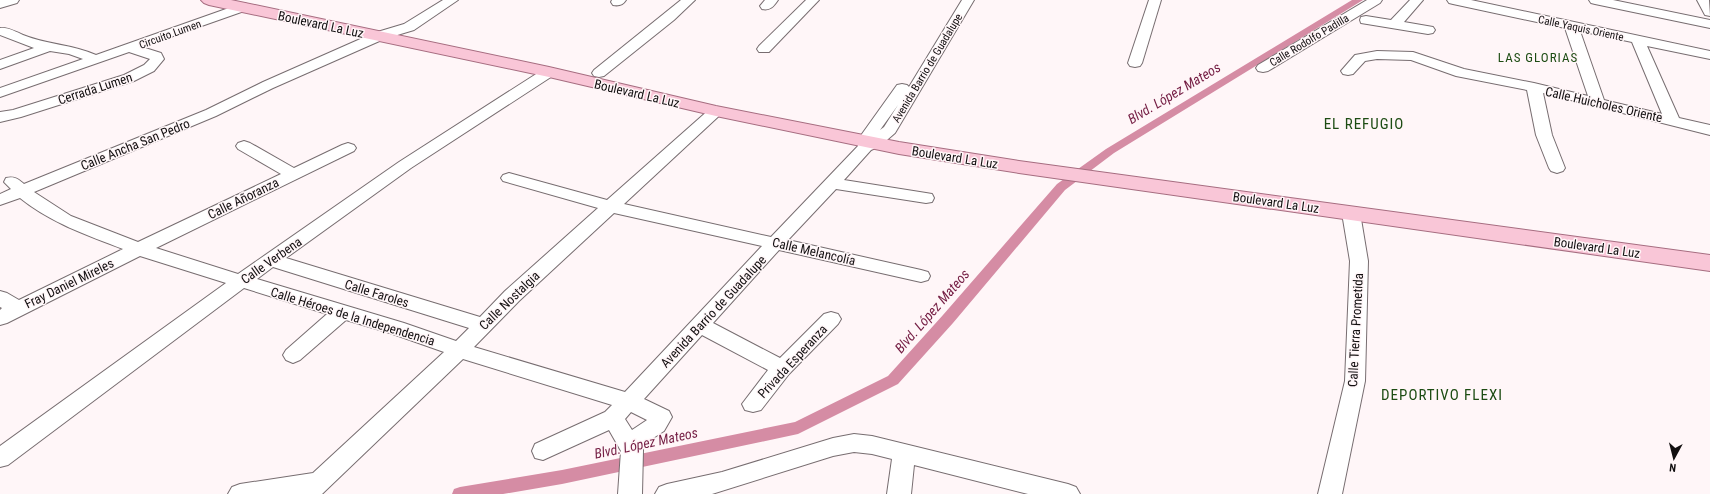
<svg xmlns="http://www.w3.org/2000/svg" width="1710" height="494" font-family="'Roboto Condensed',sans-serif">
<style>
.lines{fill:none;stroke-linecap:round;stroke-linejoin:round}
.canal{fill:#d58ca4;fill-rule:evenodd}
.minor-casing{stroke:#776d70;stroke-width:2}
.major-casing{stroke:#a66d80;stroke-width:2}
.minor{fill:#fff;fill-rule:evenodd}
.major{fill:#f9c6d7;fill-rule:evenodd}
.labels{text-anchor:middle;stroke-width:3;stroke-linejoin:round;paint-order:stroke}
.far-street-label{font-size:11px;fill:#120f10;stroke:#fff6f8}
.street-label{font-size:13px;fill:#120f10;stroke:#fff6f8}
.far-quarter-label{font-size:13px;letter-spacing:1px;fill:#1d4c13;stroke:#fff6f8}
.water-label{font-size:14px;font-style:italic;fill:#741d43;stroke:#fff6f8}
.quarter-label{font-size:15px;letter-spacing:1px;fill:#1d4c13;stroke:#fff6f8}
</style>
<rect width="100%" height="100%" fill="#fff6f8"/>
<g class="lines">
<path class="canal" d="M1352 0H1363L1114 153 1065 190 953 323 898 384 798 434 562 484 503 494H452L454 489 460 487 562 470 795 422 888 376 943 315 1057 184 1106 149Z"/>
<defs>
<g id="minor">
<path d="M0 0H19L17 3 0 8Z"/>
<path d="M443 0H458L414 30 384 39 273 88 216 116 34 192 71 216 138 242 281 174 238 149 236 146 238 143 244 141 250 143 294 168 342 145 348 143 354 145 356 148 354 151 156 248 238 274 399 162 544 69 549 68 554 69 556 72 554 75 411 168 286 258 480 317 505 291 598 208 503 181 501 178 503 175 509 173 607 200 711 108 716 107 721 108 723 111 721 114 624 204 771 237 858 146 857 141 897 85 902 84 907 85 909 87 962 0H974L895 133 880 146 871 150 844 180 926 193 932 194 934 198 932 202 926 203 836 189 788 240 921 270 928 272 930 276 928 280 921 282 779 250 713 323 780 358 824 314 831 312 838 314 841 319 838 324 789 374 761 410 753 412 745 410 742 404 768 370 702 335 644 399 669 411 672 417 664 431 641 446 643 450 642 494H618L621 451 609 430 543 460 535 458 532 451 535 444 605 412 612 405 463 359 322 494H228L232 487 240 484 313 473 444 352 390 333 346 320 300 360 293 363 286 360 283 355 286 350 327 314 244 288 8 465 0 467V446L226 283 140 256 7 323 0 325V310L2 308 0 307V291L7 293 19 300 123 249C87 235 51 223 20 198L0 205V194L11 189 4 182 6 178C14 176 18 179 24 184L206 110 263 82 374 33 404 24ZM898 105 884 127 880 130ZM614 213 762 246 625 392 474 347 519 301ZM273 267 469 328 456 341 404 323 257 279ZM631 412 647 420 632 430 625 419Z"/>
<path d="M612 0H626C623 5 618 6 613 5L611 2Z"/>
<path d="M681 0H695L674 20 604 76 599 77 594 76 592 73 594 70Z"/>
<path d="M765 0H778C774 6 770 11 762 9L760 6Z"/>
<path d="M806 0H819L769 52H759L757 49 759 46Z"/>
<path d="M1149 0H1161L1142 63 1140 66 1135 67 1130 66 1128 63Z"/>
<path d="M1367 0H1382L1380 3 1268 71 1263 72 1258 71 1256 68 1258 65Z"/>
<path d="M1410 0H1423L1404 22 1433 27 1435 30 1433 33 1428 34 1361 23 1360 20 1361 17 1366 16 1391 20Z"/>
<path d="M1447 0H1471L1710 51V59L1647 46 1679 118 1710 125V135L1543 93 1552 135 1565 168 1563 171 1557 173 1551 171 1549 168 1536 135 1527 90 1456 76 1411 60 1377 59 1365 61 1353 74 1348 75 1343 74 1341 71 1355 55 1377 51 1413 52 1464 69 1534 83 1588 96 1565 28 1453 4 1449 3ZM1580 31 1632 42 1662 114 1604 100Z"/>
<path d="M1589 0H1613L1710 20V28L1595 4 1591 3Z"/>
<path d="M1697 0H1709L1710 16 1705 15Z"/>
<path d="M243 3 247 4 249 7 247 10 142 47 161 53 164 59 154 71 134 81 21 117 0 122V112L13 110 124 75 144 65 150 59 129 52 0 97V88L83 59 69 54 50 51 0 69V60L34 48 0 35V28C8 27 16 32 23 35 47 45 72 44 96 55Z"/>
<path d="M1351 208 1357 209 1360 213 1368 261 1365 381 1342 494H1318L1345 381 1350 261 1342 213 1345 209Z"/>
<path d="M854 434 872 436 1068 484 1076 487 1080 494H1028L914 465 911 494H887L892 459 872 454 854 452 833 456 712 494H655L659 487 667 484 722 472 833 438Z"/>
</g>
<path id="major" d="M201 0H231L549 67 716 106 899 142 1019 161 1710 255V271L1019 173 899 154 716 116 549 77 209 5 204 3Z"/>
</defs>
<use href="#minor" class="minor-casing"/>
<use href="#major" class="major-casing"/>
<use href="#minor" class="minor"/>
<use href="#major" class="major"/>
</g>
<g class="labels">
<g class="far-street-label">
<text transform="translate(1581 28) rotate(12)" y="4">Calle Yaquis Oriente</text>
<text transform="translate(170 34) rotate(-20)" y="4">Circuito Lumen</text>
<text transform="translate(1309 40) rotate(-31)" y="4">Calle Rodolfo Padilla</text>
<text transform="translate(927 68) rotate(-59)" y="4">Avenida Barrio de Guadalupe</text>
</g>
<g class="street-label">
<text transform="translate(321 24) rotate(12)" y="5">Boulevard La Luz</text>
<text transform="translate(95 88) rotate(-18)" y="5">Cerrada Lumen</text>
<text transform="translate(637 93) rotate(13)" y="5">Boulevard La Luz</text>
<text transform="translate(1604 104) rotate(13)" y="5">Calle Huicholes Oriente</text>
<text transform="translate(135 144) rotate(-22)" y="5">Calle Ancha San Pedro</text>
<text transform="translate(955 157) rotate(9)" y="5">Boulevard La Luz</text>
<text transform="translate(243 198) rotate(-26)" y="5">Calle Añoranza</text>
<text transform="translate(1276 202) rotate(8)" y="5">Boulevard La Luz</text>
<text transform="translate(1597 247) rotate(8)" y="5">Boulevard La Luz</text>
<text transform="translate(814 251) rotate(13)" y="5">Calle Melancolía</text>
<text transform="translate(271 260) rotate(-35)" y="5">Calle Verbena</text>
<text transform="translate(69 283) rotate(-26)" y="5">Fray Daniel Mireles</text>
<text transform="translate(377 293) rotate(17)" y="5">Calle Faroles</text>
<text transform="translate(509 300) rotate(-44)" y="5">Calle Nostalgia</text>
<text transform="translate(713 311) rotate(-47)" y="5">Avenida Barrio de Guadalupe</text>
<text transform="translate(353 316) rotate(17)" y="5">Calle Héroes de la Independencia</text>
<text transform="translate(1355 330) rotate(-87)" y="5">Calle Tierra Prometida</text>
<text transform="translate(792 361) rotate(-47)" y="5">Privada Esperanza</text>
</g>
<g class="far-quarter-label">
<text x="1538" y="62">LAS GLORIAS</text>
</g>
<g class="water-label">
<text transform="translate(1174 93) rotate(-31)" y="5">Blvd. López Mateos</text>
<text transform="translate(932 311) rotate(-49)" y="5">Blvd. López Mateos</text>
<text transform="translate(646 443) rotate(-12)" y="5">Blvd. López Mateos</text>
</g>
<g class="quarter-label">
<text x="1364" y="129">EL REFUGIO</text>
<text x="1442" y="400">DEPORTIVO FLEXI</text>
</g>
</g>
<g transform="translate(1674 458) rotate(187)" stroke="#fff6f8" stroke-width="3" paint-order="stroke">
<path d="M0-3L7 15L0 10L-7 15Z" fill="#120f10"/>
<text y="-6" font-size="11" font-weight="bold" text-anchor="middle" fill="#120f10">N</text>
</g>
</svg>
